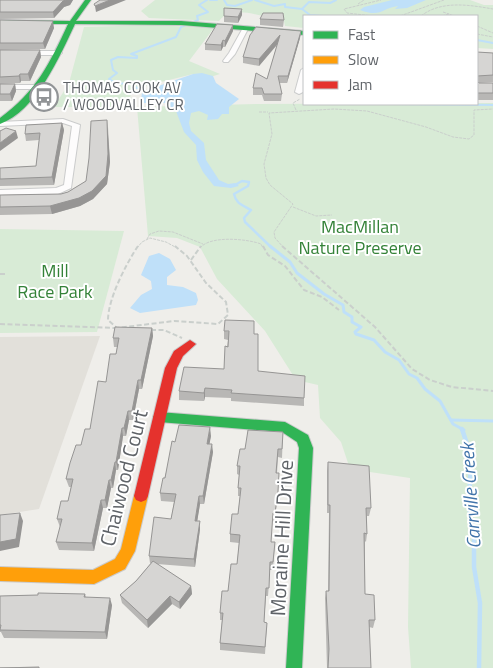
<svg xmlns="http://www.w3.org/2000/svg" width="493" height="668" font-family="'Titillium Web',sans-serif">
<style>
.education{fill:#e2e0da}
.green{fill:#d8ebd6}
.water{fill:#bfe0f9}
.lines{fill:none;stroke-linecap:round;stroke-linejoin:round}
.stream-far3{stroke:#bfe0f9;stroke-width:2}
.stream-far2{stroke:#bfe0f9;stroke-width:2.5}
.stream-far1{stroke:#bfe0f9;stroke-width:3}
.stream{stroke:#bfe0f9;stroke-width:4.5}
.street-casing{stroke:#cbcccc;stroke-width:2}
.fast-casing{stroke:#cacacb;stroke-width:2}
.slow-casing{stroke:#cacacb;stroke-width:2}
.jam-casing{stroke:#cacacb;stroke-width:2}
.path-far1{stroke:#cacfcc;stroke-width:1;stroke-dasharray:3 1;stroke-linecap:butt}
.path{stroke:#cacfcc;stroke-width:2;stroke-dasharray:5 2.5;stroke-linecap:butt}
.street{fill:#fdfcfc;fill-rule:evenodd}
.fast{fill:#30b455;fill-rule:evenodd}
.slow{fill:#ff9f0a;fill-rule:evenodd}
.jam{fill:#e5322d;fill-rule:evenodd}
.wall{fill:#b8b7b5}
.shaded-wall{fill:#969594}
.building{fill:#d6d5d3;stroke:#969594}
.labels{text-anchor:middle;stroke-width:4;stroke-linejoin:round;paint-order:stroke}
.far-poi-label{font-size:15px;fill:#5f6368;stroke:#fff;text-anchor:start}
.park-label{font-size:18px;fill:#348238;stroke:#fff}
.water-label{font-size:19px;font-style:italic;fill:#4174aa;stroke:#fff}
.near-street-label{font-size:21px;fill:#5f6368;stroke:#fff}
</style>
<rect width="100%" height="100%" fill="#efeeea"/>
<path class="education" d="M100 336 39 509 0 515V337Z"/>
<g class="green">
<path d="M155 0H470L484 5H493V49L477 48V16H304V28L285 26 284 21C264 18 233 3 219 21L149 18 141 11Z"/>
<path d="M152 25 214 28 189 61 220 74 207 78 193 74 137 88 130 96 137 107 257 104 493 103V668H411L408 627 410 478 350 469 341 442 320 418 318 385 296 380 265 331 217 279 200 247 177 238 148 236 137 107H54L69 83 84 27Z"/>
<path d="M0 229 124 231 97 332 0 333Z"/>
</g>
<g class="water">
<path d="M392 0H426L407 8 395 9 398 6C382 8 381 18 360 10L364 7Z"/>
<path d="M202 73 213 76 216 83 239 99 229 107V114H222L218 119 207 120 208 115 199 111 191 113 189 123 191 131 204 143 206 160 219 180 228 184 235 183 239 186 231 188 214 186 203 172 197 160 196 145 184 132 176 111 165 103H144L141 100 142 93 147 90 193 74Z"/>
<path d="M159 253 170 259 176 270 167 277V285L183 287 196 293 198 300 196 305 140 313 130 308 141 295 152 289 151 281 141 275 149 256Z"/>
</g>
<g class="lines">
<g class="stream-far3">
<path d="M210 0H217"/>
<path d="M224 0 227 5 235 6 252 0"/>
<path d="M255 0 274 6 285 4V7L302 9 310 15 323 16"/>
<path d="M302 9 309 2 330 3 336 0"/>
<path d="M477 40 493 43"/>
<path d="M128 84 116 83 109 79 117 73 113 70 111 60 118 57 137 58V56L131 54 176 37 181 27 198 20 197 16 208 12 199 5 207 0"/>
<path d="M135 87 148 93"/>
<path d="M393 104 493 105"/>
</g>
<path class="stream-far2" d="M235 185 242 181 249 182 248 186 234 194C236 204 243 205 251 210L244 218 245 222 272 248"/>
<g class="stream-far1">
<path d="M270 246 290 262 297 273 324 294 343 305 344 312 352 317V322L361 327 355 332 356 334 374 340 385 352 399 360 409 374 417 378 425 389 440 401 453 424 464 430"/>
<path d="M451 420 493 421"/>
</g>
<path class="stream" d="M462 429 471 456 469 506 474 538V567L480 603 479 668"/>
<defs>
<g id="street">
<path d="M244 26 249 27 235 54 228 62H224L223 61 229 53Z"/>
<path d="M0 51H59L62 53 59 55H0Z"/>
<path d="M304 68 303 92 299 94 295 92 301 70Z"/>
<path d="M0 85H41L45 87 41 89H0Z"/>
<path d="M63 119 80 125 71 188 58 194 0 196V190L56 188 64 185 72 126 63 123 0 126V122Z"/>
</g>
<g id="fast">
<path d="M85 0H91L76 21H181L304 31V35L181 25 75 24C60 56 36 111 0 124V118C36 92 50 63 68 24H0V20L70 21Z"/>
<path d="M159 412 285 422 308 435 313 448 302 668H286L299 448 297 442 282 432 159 422 155 420 153 417 155 414Z"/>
</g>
<path id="slow" d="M141 490 146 492 148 496 135 551 125 569 94 584 0 581V567L93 570 115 559 121 549 134 496 136 492Z"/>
<path id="jam" d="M190 340 196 344 183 356 177 368 148 496 146 500 141 502 136 500 134 496 165 368 174 351Z"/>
</defs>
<use href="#street" class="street-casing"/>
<use href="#fast" class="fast-casing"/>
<use href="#slow" class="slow-casing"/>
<use href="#jam" class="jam-casing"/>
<g class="path-far1">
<path d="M358 4 364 0"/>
<path d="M443 12 449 14"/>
<path d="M373 16 347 13 344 9 381 0"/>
<path d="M400 16 444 0"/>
<path d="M421 16C441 0 470 5 493 9"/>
<path d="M442 16 449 14 454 16"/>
<path d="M477 26 493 33"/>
<path d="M477 34 493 37"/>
<path d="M296 110 293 103 300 99"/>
<path d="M259 112H268"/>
<path d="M293 207 316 216 332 215"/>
<path d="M147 239 150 234 159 231 173 232 203 244"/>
<path d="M137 248 142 242 150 238 166 242 177 248"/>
<path d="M200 248C210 235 248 239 261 244L263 248"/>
<path d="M284 248 275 238 274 232 293 204 270 185 266 178 264 164 272 134 269 113 334 109 367 111 426 127 453 137 469 139 474 135V110L493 109"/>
</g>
<g class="path">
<path d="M138 246C126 264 108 299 108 320L117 328 174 321 218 324 228 315 226 302 206 283 187 256 175 246"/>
<path d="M263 246 268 255 285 266 304 290 322 297 339 310"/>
<path d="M282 246 375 327 412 369 430 380 452 387 493 391"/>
<path d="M191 260 201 246"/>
<path d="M0 274H6"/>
<path d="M0 324 116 328"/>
<path d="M151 330H164L182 338"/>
</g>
<use href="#street" class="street"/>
<use href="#fast" class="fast"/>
<use href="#slow" class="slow"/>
<use href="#jam" class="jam"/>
</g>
<g class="wall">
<path d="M0 0H73L70 5 64 7 54 18 0 19Z"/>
<path d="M242 15 238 23 224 22V16Z"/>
<path d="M260 19 284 20 283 27 260 25Z"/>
<path d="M0 20 54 28 45 49 0 50Z"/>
<path d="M233 25V31L225 47H223L221 51 205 50V44Z"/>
<path d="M301 31 300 38 287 83H279L282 94 281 101H264L262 95H253V88L267 79 277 45 259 66 243 63V57Z"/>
<path d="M0 50H40L41 57 30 81H21L20 83 0 84Z"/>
<path d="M477 52 493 53V82L478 83H493V100H477Z"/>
<path d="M0 84H15L16 91 12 101H0Z"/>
<path d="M62 123 64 130 54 185 0 186V168L36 166 39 140 26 141 25 134Z"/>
<path d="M108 127 110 162 107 184 93 199 80 206 52 214 0 215V195L61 194 68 192 86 181Z"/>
<path d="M152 328 153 336 142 389H139L133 420H129L126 436H123L118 470H116L113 488H111L107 508H103L94 551 59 550 56 542 60 527 57 519 68 501 71 487H69L66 479 81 445 90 429 116 354 117 347H114L113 338Z"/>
<path d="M224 331 254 334 258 371 304 398V406L231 401V398L205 397 204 401 179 400V391L224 369 228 340 224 339Z"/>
<path d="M283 432 282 458 278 457 277 473V499L275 522 272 521 271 542H275L273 570H270L268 596H266L264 622 267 623 265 654 220 650V643L222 620H220V613L237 564 239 543 230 542V534L238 514 240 496H238V488L239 475 237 474V466L245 449Z"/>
<path d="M211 436 209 444 213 452 204 504H200L197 521 200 529 195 567 157 564 191 586 192 594 180 609 172 604 148 628 122 603 120 595 136 581 151 563H150L149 556 171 519 174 502 161 501 160 493 175 442Z"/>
<path d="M328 462 371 508 369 516H367V534L366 542 365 541V594L375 620 373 628 369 627 371 668H327L325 598 326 591H328L329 513H327V471Z"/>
<path d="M85 594 86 597 112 605 107 639 4 638 1 632H0V596Z"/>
</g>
<g class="shaded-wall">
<path d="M66 0H73L70 5 64 7 54 18 53 12 63 1Z"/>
<path d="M110 0H126L96 12 95 6Z"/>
<path d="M242 9V15L238 23V17Z"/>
<path d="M53 21 54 28 45 49 43 43Z"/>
<path d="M233 25V31L225 47V41Z"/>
<path d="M301 31 300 38 287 83 288 76Z"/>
<path d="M280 35V41L259 66V59Z"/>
<path d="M223 40V47L221 51V45Z"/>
<path d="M40 50 41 57 30 81 28 74Z"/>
<path d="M20 74 21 81 20 83 19 76Z"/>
<path d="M15 84 16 91 12 101 10 94Z"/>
<path d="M107 120 110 162 107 184 93 199 80 206 52 214 50 206 92 191Z"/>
<path d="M62 123 64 130 54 185 52 177Z"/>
<path d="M16 131 18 138 0 151V143Z"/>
<path d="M152 328 153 336 142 389 141 380Z"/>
<path d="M138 380 139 389 133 420 132 411Z"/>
<path d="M205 388V397L204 401V393Z"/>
<path d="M128 411 129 420 126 436 124 428Z"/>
<path d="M210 427 211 436 208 452 207 444Z"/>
<path d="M122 428 123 436 118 470 116 462Z"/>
<path d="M212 444 213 452 204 504 203 496Z"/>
<path d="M115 462 116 470 113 488 111 480Z"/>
<path d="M109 480 111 488 107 508 105 500Z"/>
<path d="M199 496 200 504 196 529 195 521Z"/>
<path d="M101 500 103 508 94 551 92 543Z"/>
<path d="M20 513 23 521 19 547 0 551V542Z"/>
<path d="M200 521V529L195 567 194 559Z"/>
<path d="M191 586 192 594 180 609 179 602Z"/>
<path d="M170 596 172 604 148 628 147 620Z"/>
<path d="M110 598 112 605 107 639 105 632Z"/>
</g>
<g class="building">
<path d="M0 0H66L63 1 53 12H0Z"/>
<path d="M100 0H110L95 6 94 4Z"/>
<path d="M224 8 242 9 238 17 224 16Z"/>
<path d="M263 13H283L284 20 260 19Z"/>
<path d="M0 20 53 21 43 43H0Z"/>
<path d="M217 24 233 25 225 41 223 40 221 45 205 44Z"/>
<path d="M256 27 301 31 288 76H278L282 94H264L262 88H253L256 73 267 79 280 35 259 59 243 57 250 35Z"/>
<path d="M0 50H40L28 74H20L19 76 0 77Z"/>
<path d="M477 52 493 53V75L477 76V80Z"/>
<path d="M477 81 479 83H493V93H477Z"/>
<path d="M0 84H15L10 94H0Z"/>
<path d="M107 120 108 154 106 176 92 191 79 198 50 206 0 207V195L61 194 68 192 86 181 89 158 91 121Z"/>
<path d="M62 123 52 177 0 179V168L36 166 40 133 25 134 26 125Z"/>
<path d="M6 128 16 131 0 143V131Z"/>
<path d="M225 320 254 321V334H258V371L305 376 304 398 231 393 232 390 205 388 204 393 179 391 184 367 224 369 225 346 228 347 229 331H224Z"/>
<path d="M115 327 152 328 141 380H138L132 411H128L124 428H122L116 462H115L111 480H109L105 500H101L92 543 56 542 62 519H57L61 501H68L73 479H66L70 463 76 445H81L85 429H90L98 381 106 382 110 354H116L119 338H113Z"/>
<path d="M179 425 210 427 207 444H212L203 496H199L195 521H200L194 559 149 556 154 517 171 519 176 494 160 493 163 478H165L172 441 175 442Z"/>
<path d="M248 430 283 432 282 449H278L276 473H279L278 491 275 513H273L271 542H275L273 562H270L269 588H266L264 622 267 623 265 647 220 643 223 613H220L222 591H228L231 564H237L240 535 230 534 232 514H238L241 488H238L240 466H237L240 449H245Z"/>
<path d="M328 462 369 466 371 508H366L367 534 364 533 365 594 374 595 375 620H369L371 668H328L329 649 326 591H329L330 505H328Z"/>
<path d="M20 513 16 539 0 542V515Z"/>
<path d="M153 561 191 586 179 602 170 596 147 620 120 595 136 581Z"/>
<path d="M38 593 85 594 84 597 110 598 105 632 0 630 1 625H0V596L38 595Z"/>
<path d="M39 667V668H0Z"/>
</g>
<defs>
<symbol id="bus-ring" viewBox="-11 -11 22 22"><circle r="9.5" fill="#fff" stroke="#919496" stroke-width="1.5"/><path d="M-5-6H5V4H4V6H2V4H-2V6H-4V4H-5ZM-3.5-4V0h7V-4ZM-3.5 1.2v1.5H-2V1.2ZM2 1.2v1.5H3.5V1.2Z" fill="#919496"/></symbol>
</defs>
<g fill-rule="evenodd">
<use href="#bus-ring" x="28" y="81" width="32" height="32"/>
</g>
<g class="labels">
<g class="far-poi-label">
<text x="63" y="93">THOMAS COOK AV<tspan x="63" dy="17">/ WOODVALLEY CR</tspan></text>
</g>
<g class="park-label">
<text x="360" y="233">MacMillan<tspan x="360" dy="21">Nature Preserve</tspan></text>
<text x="55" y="277">Mill<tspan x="55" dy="21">Race Park</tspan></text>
</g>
<g class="water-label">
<text transform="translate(470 496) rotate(-94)" y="7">Carrville Creek</text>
</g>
<g class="near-street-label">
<text transform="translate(124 478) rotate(-76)" y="7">Chaiwood Court</text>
<text transform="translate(282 538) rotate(-87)" y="7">Moraine Hill Drive</text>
</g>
</g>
<rect x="303" y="15" width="175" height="90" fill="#ffffff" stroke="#bfc1c3"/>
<rect x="313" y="31" width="25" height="8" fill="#30b455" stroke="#bfc1c3"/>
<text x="348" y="40" font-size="15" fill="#5f6368">Fast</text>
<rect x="313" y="56" width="25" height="8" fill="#ff9f0a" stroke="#bfc1c3"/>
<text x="348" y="65" font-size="15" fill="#5f6368">Slow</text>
<rect x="313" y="81" width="25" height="8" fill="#e5322d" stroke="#bfc1c3"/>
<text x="348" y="90" font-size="15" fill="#5f6368">Jam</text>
</svg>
